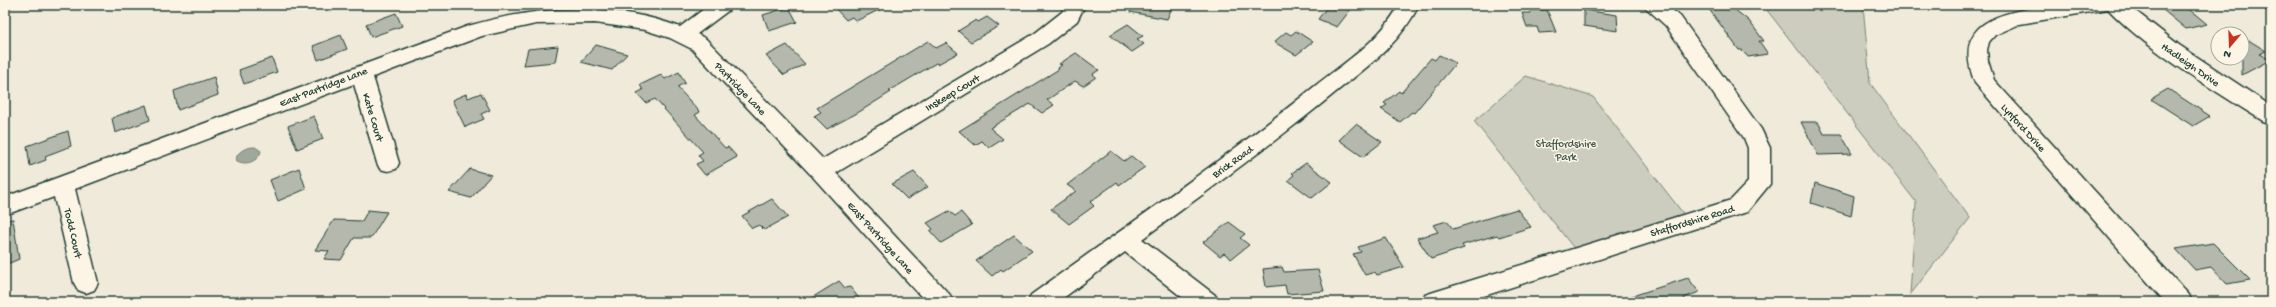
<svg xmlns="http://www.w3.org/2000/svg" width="2276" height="307" font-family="'Gochi Hand',sans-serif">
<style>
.green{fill:#cccdbf;stroke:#76857a}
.water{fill:#9fa89a;stroke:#6c7d71}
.building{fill:#b5b9ad;stroke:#1f3d34}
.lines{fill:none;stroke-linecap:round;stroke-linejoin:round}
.minor-casing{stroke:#1f3d34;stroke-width:3}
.minor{fill:#fcf5e5;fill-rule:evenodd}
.labels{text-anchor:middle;stroke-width:3;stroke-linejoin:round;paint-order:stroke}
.street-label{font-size:11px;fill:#1f3d34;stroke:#fcf5e5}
.park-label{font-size:11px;fill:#425a50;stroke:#fcf5e5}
</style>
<rect width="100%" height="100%" fill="#efeada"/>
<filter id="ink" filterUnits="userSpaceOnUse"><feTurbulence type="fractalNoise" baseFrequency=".025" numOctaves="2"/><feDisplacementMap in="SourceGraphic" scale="8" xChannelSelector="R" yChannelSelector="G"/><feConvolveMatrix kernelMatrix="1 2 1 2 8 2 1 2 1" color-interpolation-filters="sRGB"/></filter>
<g filter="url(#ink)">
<g class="green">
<path d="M1763 5H1863L1870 83 1970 218 1910 295 1916 202Z"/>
<path d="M1526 76 1593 97 1689 221 1580 256 1474 121Z"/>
</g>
<path class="water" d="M255 147 261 151C259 161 246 166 237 161L236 158C239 150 247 147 255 147Z"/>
<g class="building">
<path d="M832 5H889L856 21 852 17 846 20Z"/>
<path d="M1131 5H1173L1167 19 1130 12Z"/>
<path d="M1337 5 1351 9 1337 27 1318 19 1328 6 1334 9Z"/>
<path d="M1706 5H1729L1749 21 1764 41H1759L1768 54 1748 57 1742 50H1739Z"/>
<path d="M2157 5H2184L2207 24 2186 29Z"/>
<path d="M789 7 797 22 769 31 763 15Z"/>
<path d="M1530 10H1547L1556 32 1539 33 1537 27H1527L1522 13H1531Z"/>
<path d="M1584 10 1617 15 1618 31 1584 26Z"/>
<path d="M396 13 402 26 371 37 366 24Z"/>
<path d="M987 17 999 26 971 42 958 31 976 20 978 22Z"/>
<path d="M1128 24 1143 36 1137 39 1144 44 1132 52 1110 35Z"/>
<path d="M1296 31 1313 42 1296 55 1274 42 1286 32 1291 35Z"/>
<path d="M341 35 347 49 318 60 313 46Z"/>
<path d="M2242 36 2266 51 2259 54 2270 60 2242 75Z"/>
<path d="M928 41 936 48 946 43 958 53 938 64 936 63 889 91 891 92 859 112 827 129 814 116 821 112 817 108Z"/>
<path d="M596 45 627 54 612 70 581 62Z"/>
<path d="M787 45 805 64 784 75 766 56Z"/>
<path d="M558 46 555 62 524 65 528 49Z"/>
<path d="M1076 53 1099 70 1093 74 1096 77 1083 86 1075 81 1047 100 1054 105 1042 113 1030 104 990 128 1003 139 989 148 982 141 975 145 959 131 1059 69 1058 68 1062 65 1059 64Z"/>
<path d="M1439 55 1456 63 1414 113 1412 112 1400 122 1381 109 1387 105 1384 103 1399 91 1401 93 1431 58 1435 60Z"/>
<path d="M272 58 277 72 244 84 239 70Z"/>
<path d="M679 72 685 83 677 87 700 112 695 115 725 148 728 147 737 157 705 175 696 164 703 161 698 155 703 152 655 99 646 103 637 93 643 90 640 85 661 75 665 79Z"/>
<path d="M214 77 218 95 178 110 174 91Z"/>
<path d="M2168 89 2210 116 2193 126 2151 99Z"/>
<path d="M481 93 490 110 481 114 484 119 465 127 452 100 466 94 468 98Z"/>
<path d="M146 105 150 120 115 133 112 118Z"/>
<path d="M314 116 323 139 297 149 288 126Z"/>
<path d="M1801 122H1818L1824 134H1841L1852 154 1818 155Z"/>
<path d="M1356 124 1382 142 1363 157 1339 140Z"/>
<path d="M68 131 71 146 45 156 46 160 30 166 27 146Z"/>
<path d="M1111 151 1124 161 1131 156 1145 167 1119 185 1117 182 1090 202 1094 206 1069 224 1051 209 1076 191 1067 185Z"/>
<path d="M1306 163 1332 182 1312 198 1288 180 1294 175 1292 173Z"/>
<path d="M299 168 306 189 278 201 270 180Z"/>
<path d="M470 169 491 175 471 198 449 192Z"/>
<path d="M914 172 928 187 907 199 892 184Z"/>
<path d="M1815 183 1854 196 1851 216 1811 203Z"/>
<path d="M772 199 788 217 764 230 759 225 752 228 742 216Z"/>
<path d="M1517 209 1531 227 1499 237 1497 235 1462 245 1464 248 1431 259 1417 238 1438 232 1433 225 1447 221 1453 229Z"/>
<path d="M368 210 387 212 371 238H354L341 260 324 259 329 251 315 250 334 220 362 221Z"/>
<path d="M949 211 955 216 961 212 972 225 941 243 930 231 933 229 927 223Z"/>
<path d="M13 219 19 259 5 265V220Z"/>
<path d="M1229 222 1245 234 1240 238 1249 245 1231 259 1224 253 1220 256 1203 242Z"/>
<path d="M1014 235 1032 251 1003 271 1001 269 992 276 976 261Z"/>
<path d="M1386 238 1404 267 1377 275 1375 272 1365 275 1353 254 1361 252 1358 247Z"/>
<path d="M2213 243 2250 280 2227 284 2211 267 2195 270 2176 249Z"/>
<path d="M1282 267 1284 272 1318 270 1324 291 1287 294 1285 285 1266 287 1263 269Z"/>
<path d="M1688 278 1699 292 1684 298 1687 302H1623V299Z"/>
<path d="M839 281 845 288 850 287 862 302H805Z"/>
</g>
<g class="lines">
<defs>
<g id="minor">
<path d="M709 5H732L729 10 697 34 706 39 823 159 1034 34 1062 12 1065 5H1085L1077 21 1048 44 836 173 950 295 953 302H926L813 177 692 49 670 38 645 30 595 23 536 24 482 36 373 77 399 163 396 169 388 171 380 169 377 163 354 84 75 189 98 283 94 290 86 293 78 290 74 283 54 197 5 215V197L468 26C538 6 610 1 680 27Z"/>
<path d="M1399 5H1419C1398 47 1366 67 1331 96 1270 146 1206 192 1142 239L1215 295 1218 302H1188L1125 252 1058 302H1028L1031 295C1126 226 1224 160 1315 86 1345 62 1381 40 1399 5Z"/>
<path d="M1643 5H1666L1680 16 1761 129 1770 148V184L1747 212 1465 302H1422L1425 295 1434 292 1731 200 1748 182V148L1744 138 1666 26Z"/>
<path d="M2050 5H2128L2179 45 2271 106V124L2263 121C2214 90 2148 51 2108 9L2020 24 1995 35 1989 42 1987 50 1988 61 1994 80 2189 295 2192 302H2165L1975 83C1950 20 2001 13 2050 5Z"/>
</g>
</defs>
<use href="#minor" class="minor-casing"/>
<use href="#minor" class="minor"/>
</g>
</g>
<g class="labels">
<g class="street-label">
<text transform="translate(2191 64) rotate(35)" y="4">Hadleigh Drive</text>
<text transform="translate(323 86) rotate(-21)" y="4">East Partridge Lane</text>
<text transform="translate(741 88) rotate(46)" y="4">Partridge Lane</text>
<text transform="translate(952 92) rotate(-31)" y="4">Inskeep Court</text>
<text transform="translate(374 117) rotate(73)" y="4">Kate Court</text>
<text transform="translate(2024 127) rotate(48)" y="4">Lynford Drive</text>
<text transform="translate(1232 161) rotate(-36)" y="4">Brick Road</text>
<text transform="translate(1692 220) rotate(-17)" y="4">Staffordshire Road</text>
<text transform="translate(74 233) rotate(77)" y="4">Todd Court</text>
<text transform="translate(881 237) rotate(48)" y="4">East Partridge Lane</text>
</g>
<g class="park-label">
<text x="1566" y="147">Staffordshire<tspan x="1566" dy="13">Park</tspan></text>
</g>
</g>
<rect width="2276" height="307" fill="none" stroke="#fcf5e5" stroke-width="20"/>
<rect x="10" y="10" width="2256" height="287" fill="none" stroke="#1f3d34" stroke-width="1.5" filter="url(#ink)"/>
<g transform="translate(2230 46) rotate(199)"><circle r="19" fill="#fcf5e5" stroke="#a4ab9e"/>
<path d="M0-3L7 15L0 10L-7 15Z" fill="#c8321e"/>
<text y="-6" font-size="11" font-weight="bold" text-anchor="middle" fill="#1f3d34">N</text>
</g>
</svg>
